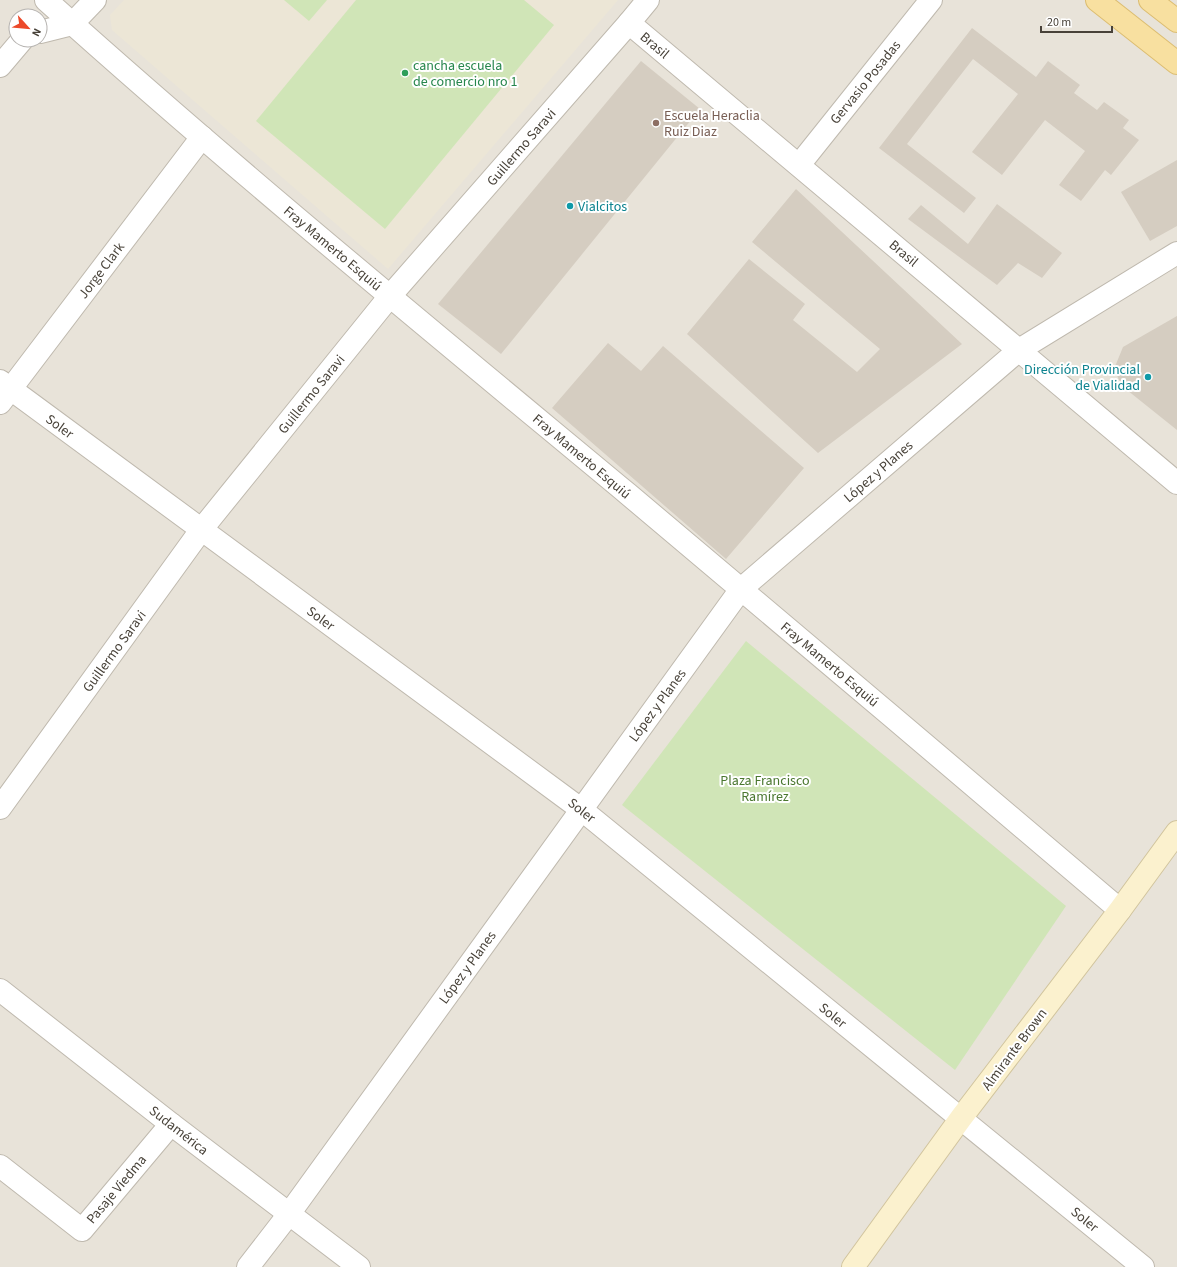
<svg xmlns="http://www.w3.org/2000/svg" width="1177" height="1267" font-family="'Source Sans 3',sans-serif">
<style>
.residential{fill:#e8e3d9;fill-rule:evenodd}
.education{fill:#ece6d6}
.green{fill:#d0e5b7}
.building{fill:#d5cdc1}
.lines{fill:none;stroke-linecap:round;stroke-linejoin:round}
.minor-casing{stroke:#bfb9ae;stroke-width:24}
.secondary-casing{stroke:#d1c49d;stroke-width:24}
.primary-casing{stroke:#dcbd71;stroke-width:24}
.minor{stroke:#fff;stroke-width:22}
.secondary{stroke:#fbf1ce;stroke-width:22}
.primary{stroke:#f8e0a0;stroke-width:22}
.leisure-dot{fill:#2e9e5b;stroke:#fff;stroke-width:1.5}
.education-dot{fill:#8d6e63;stroke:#fff;stroke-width:1.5}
.culture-dot{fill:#0f9aa8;stroke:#fff;stroke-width:1.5}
.labels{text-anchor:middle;stroke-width:4;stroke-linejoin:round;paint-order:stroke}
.street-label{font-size:14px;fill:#484239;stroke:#fff}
.leisure-label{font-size:14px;fill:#27864d;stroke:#fff;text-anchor:start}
.education-label{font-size:14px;fill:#785e54;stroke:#fff;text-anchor:start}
.culture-label{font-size:14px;fill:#0d838f;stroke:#fff;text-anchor:start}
.park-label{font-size:14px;fill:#4a772f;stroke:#fff}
</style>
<rect width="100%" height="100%" fill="#f4f1eb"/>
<path class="residential" d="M0 0H1177V1267H0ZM16 16H40V40H16Z"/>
<path class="education" d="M124 0H618L388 269 112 30 110 15Z"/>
<g class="green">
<path d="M284 0H327L309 21Z"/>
<path d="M356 0H524L554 25 385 229 256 121Z"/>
<path d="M746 641 1066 906 955 1070 622 805Z"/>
</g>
<g class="building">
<path d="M972 28 1036 77 1048 61 1080 85 1074 93 1097 110 1104 102 1129 120 1123 128 1139 140 1111 175 1105 170 1081 201 1059 185 1085 151 1045 120 1002 175 972 152 1018 94 973 59 907 144 976 198 964 213 879 148Z"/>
<path d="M641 61 700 109 501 354 438 304Z"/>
<path d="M1177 160V226L1150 241 1121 192Z"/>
<path d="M796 189 962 344 818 453 687 334 749 259 805 304 793 320 857 372 880 349 752 242Z"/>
<path d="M997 204 1062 253 1042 278 1018 263 997 285 908 219 921 205 968 244Z"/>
<path d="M1177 316V430L1122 386 1114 369 1123 347Z"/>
<path d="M608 343 641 371 663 346 804 468 726 559 552 408Z"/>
</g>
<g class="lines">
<defs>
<g id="minor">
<path d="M46 0C235 170 433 332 628 494 793 632 956 771 1120 910"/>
<path d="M629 23 1177 483"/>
<path d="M40 32 72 24 95 0"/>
<path d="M0 66 22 40"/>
<path d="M799 165 931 0"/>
<path d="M0 381 582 810 1143 1267"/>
<path d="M0 403 202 137"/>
<path d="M0 808 201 530 390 296 629 23 648 0"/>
<path d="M0 990 171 1124 359 1267"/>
<path d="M0 1166 82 1230 171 1124"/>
<path d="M248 1267 289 1214 741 589 1019 350 1177 253"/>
</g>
<path id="secondary" d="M853 1267 961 1118 1120 910 1177 832"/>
<g id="primary">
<path d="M1097 0 1177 63"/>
<path d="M1150 0 1177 21"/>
</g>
</defs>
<use href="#minor" class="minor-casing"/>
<use href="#secondary" class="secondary-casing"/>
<use href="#primary" class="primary-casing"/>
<use href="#minor" class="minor"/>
<use href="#secondary" class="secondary"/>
<use href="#primary" class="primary"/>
</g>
<circle class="leisure-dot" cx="405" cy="73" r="4"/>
<circle class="education-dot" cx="656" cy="123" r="4"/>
<g class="culture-dot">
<circle cx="570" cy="206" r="4"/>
<circle cx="1148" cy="377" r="4"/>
</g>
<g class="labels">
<g class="street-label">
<text transform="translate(655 45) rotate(40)" y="5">Brasil</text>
<text transform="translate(865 82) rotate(-51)" y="5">Gervasio Posadas</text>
<text transform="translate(521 147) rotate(-49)" y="5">Guillermo Saravi</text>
<text transform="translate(333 248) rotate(40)" y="5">Fray Mamerto Esquiú</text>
<text transform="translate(904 253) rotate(40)" y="5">Brasil</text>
<text transform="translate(101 270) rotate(-53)" y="5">Jorge Clark</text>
<text transform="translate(311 394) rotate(-51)" y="5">Guillermo Saravi</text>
<text transform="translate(60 426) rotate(36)" y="5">Soler</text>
<text transform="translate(582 456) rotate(40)" y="5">Fray Mamerto Esquiú</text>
<text transform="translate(878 471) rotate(-41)" y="5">López y Planes</text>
<text transform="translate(321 618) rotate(36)" y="5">Soler</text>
<text transform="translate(114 651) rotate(-54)" y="5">Guillermo Saravi</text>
<text transform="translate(830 664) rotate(40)" y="5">Fray Mamerto Esquiú</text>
<text transform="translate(657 705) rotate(-54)" y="5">López y Planes</text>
<text transform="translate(582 810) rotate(38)" y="5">Soler</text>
<text transform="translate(467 967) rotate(-54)" y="5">López y Planes</text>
<text transform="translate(833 1015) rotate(39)" y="5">Soler</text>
<text transform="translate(1014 1049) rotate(-53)" y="5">Almirante Brown</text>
<text transform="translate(179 1130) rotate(38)" y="5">Sudamérica</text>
<text transform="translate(116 1189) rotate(-50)" y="5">Pasaje Viedma</text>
<text transform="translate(1085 1219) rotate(39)" y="5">Soler</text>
</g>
<g class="leisure-label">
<text x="413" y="70">cancha escuela<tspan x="413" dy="16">de comercio nro 1</tspan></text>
</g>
<g class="education-label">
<text x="664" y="120">Escuela Heraclia<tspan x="664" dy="16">Ruiz Diaz</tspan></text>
</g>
<g class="culture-label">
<text x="578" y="211">Vialcitos</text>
<text x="1140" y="374" text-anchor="end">Dirección Provincial<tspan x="1140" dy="16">de Vialidad</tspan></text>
</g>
<g class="park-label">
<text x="765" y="785">Plaza Francisco<tspan x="765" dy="16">Ramírez</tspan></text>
</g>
</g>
<g transform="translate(28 28) rotate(117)"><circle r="19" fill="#ffffff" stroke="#b6b3b0"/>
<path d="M0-3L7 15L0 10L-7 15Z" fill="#ec492a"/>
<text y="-6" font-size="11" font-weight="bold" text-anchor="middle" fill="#484239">N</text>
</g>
<path d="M1041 26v6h71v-6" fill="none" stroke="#484239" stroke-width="2"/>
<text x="1047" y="26" font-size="12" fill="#484239" stroke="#ffffff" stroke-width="3" paint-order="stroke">20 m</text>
</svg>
